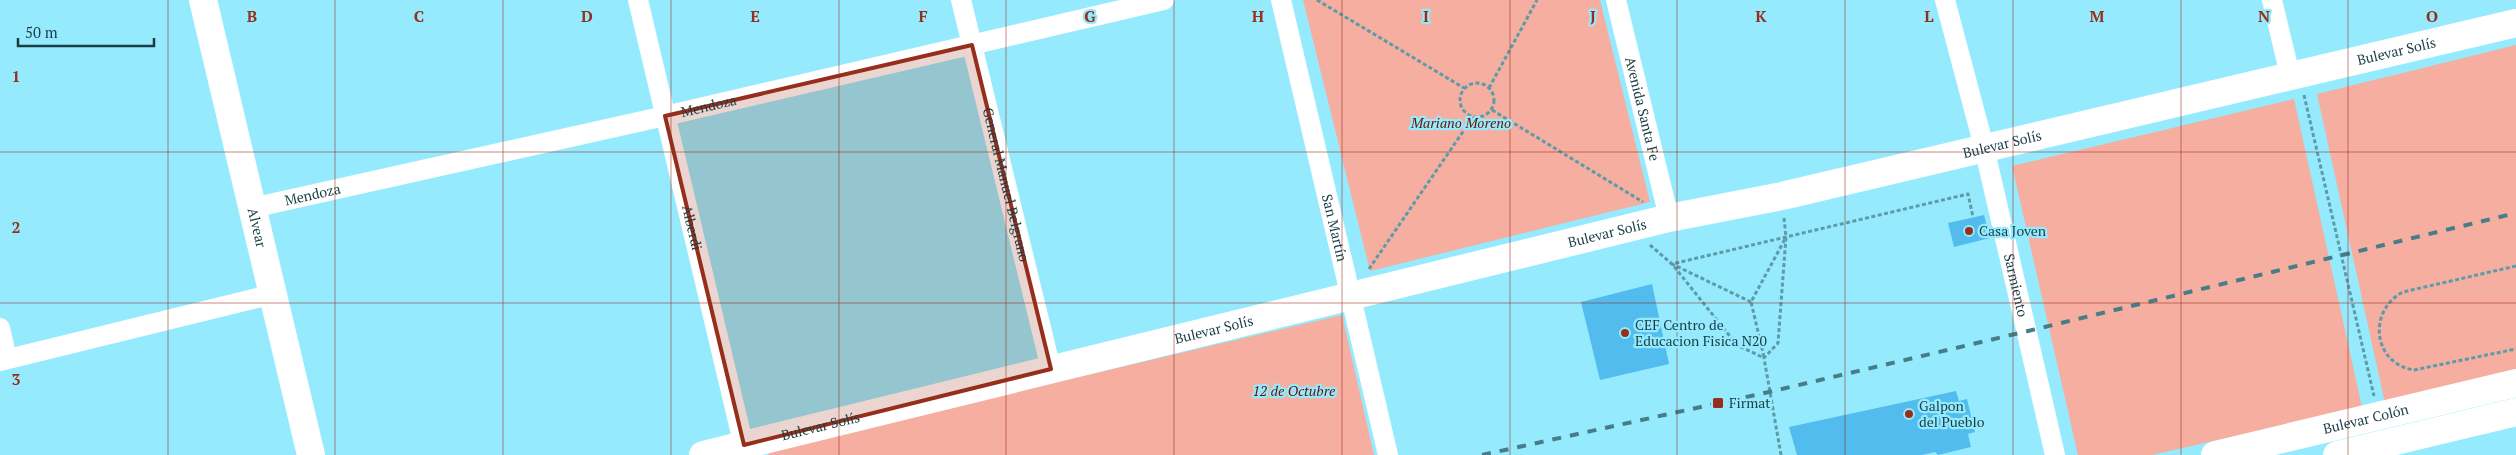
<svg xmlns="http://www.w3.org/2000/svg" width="2516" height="455" font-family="'PT Serif',serif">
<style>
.green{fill:#f5ae9f}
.building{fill:#52bcef}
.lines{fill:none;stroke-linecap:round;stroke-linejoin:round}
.path{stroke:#5c9ba9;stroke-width:3;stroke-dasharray:4 2.5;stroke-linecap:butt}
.street{stroke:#fff;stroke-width:20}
.secondary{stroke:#fff;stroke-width:28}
.rail{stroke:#477d89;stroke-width:4;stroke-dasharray:9 9;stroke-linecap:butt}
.marked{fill:#972e1b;fill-opacity:0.2;stroke:#972e1b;stroke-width:4;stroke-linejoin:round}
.grid{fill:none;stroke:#972e1b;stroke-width:1;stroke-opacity:0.55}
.poi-dot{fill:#972e1b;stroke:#95ebfd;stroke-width:2}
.labels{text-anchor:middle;stroke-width:4.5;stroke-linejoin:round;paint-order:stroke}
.street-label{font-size:14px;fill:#193d45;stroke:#95ebfd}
.park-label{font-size:14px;font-style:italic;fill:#671203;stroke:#95ebfd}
.poi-label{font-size:14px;fill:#193d45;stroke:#95ebfd;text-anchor:start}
.grid-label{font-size:16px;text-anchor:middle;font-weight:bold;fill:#972e1b;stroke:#95ebfd;stroke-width:4.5;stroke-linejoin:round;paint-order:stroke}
</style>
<rect width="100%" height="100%" fill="#95ebfd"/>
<g class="green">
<path d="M1303 0H1600L1650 202 1370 271Z"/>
<path d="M2516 45V372L2385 403 2317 94Z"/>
<path d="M2294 99 2362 407 2152 455H2078L2012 166Z"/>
<path d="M1342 315 1374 455H769L768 450Z"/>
</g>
<g class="building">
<path d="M1984 215 1990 238 1954 247 1948 223Z"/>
<path d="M1652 284 1669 364 1600 380 1581 302Z"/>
<path d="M1956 391 1959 401 1967 399 1975 432 1968 434 1971 447 1938 455 1935 452 1922 455H1797L1789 427Z"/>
</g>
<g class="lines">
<g class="path">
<path d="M1317 0 1464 88"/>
<circle cx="1477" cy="100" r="17"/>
<path d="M1489 88 1537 0"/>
<path d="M2304 95 2374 396"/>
<path d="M1492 110 1643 202"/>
<path d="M1650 245 1672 264 1737 345 1764 358"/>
<path d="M2516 266 2403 292C2367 311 2373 364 2414 370L2516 349"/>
<path d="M1369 269 1473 117"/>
<path d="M1751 302 1672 264 1968 194 1973 217"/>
<path d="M1764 357 1751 302 1785 239"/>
<path d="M1781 455 1764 358 1778 343 1786 237 1784 218"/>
</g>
<g class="street">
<path id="s1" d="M638 0 746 455"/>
<path id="s2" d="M961 0 1051 369"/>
<path id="s3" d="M1281 0 1388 455"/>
<path id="s4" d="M1616 0 1669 218"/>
<path id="s5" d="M1945 0 1984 147 2055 455"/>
<path d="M2272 0 2290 75"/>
<path id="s6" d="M252 208 665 116 1164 0"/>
<path d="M0 328 7 359"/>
<path d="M0 361 273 294"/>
</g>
<g class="secondary">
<path id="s7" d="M203 0 311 455"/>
<path id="s8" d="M703 455 1669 218 1782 196 2516 23"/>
<path id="s9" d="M2215 455 2516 383"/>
<path d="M2337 455 2516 412"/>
</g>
<path class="rail" d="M1482 455 1769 392 2028 331 2516 213"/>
</g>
<path class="marked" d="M972 45 1051 369 744 445 665 116Z"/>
<path class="grid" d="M168 0V455M335 0V455M503 0V455M671 0V455M839 0V455M1006 0V455M1174 0V455M1342 0V455M1510 0V455M1677 0V455M1845 0V455M2013 0V455M2181 0V455M2348 0V455M0 152H2516M0 303H2516"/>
<g class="poi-dot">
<circle cx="1969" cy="231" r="5"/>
<circle cx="1625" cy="333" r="5"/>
<rect x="1712" y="397" width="12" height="12" rx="2.5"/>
<circle cx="1909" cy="414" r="5"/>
</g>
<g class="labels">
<g class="street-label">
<text dy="5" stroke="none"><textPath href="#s8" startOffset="1741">Bulevar Solís</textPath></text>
<text dy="5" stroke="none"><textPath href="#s6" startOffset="468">Mendoza</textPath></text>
<text dy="5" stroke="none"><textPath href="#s4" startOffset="112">Avenida Santa Fe</textPath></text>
<text dy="5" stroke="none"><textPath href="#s8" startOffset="1336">Bulevar Solís</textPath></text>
<text dy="5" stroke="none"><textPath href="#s2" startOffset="190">General Manuel Belgrano</textPath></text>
<text dy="5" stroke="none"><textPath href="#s6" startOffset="62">Mendoza</textPath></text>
<text dy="5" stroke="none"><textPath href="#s3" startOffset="234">San Martín</textPath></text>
<text dy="5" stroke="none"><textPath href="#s7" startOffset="234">Alvear</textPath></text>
<text dy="5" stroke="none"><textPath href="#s1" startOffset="234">Alberdi</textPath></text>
<text dy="5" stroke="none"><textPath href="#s8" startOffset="931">Bulevar Solís</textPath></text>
<text dy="5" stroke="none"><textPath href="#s5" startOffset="294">Sarmiento</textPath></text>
<text dy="5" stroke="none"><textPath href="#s8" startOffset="526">Bulevar Solís</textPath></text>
<text dy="5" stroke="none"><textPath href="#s9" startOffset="155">Bulevar Colón</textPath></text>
<text dy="5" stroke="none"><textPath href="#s8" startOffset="121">Bulevar Solís</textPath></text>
</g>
<g class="park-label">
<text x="1461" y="128">Mariano Moreno</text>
<text x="1294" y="396">12 de Octubre</text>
</g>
<g class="poi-label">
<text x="1979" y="236">Casa Joven</text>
<text x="1635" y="330">CEF Centro de<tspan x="1635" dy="16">Educacion Fisica N20</tspan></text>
<text x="1729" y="408">Firmat</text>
<text x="1919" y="411">Galpon<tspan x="1919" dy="16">del Pueblo</tspan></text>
</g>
</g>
<g class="grid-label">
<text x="252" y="22">B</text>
<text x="419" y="22">C</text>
<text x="587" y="22">D</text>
<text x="755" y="22">E</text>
<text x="923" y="22">F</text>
<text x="1090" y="22">G</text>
<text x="1258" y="22">H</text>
<text x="1426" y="22">I</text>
<text x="1593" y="22">J</text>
<text x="1761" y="22">K</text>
<text x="1929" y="22">L</text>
<text x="2097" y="22">M</text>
<text x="2264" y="22">N</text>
<text x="2432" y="22">O</text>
<text x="16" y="82">1</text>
<text x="16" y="233">2</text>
<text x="16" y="385">3</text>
</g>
<path d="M18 38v8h136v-8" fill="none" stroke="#193d45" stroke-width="2.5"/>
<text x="25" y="38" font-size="15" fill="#193d45" stroke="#95ebfd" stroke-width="4" paint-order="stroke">50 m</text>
</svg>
